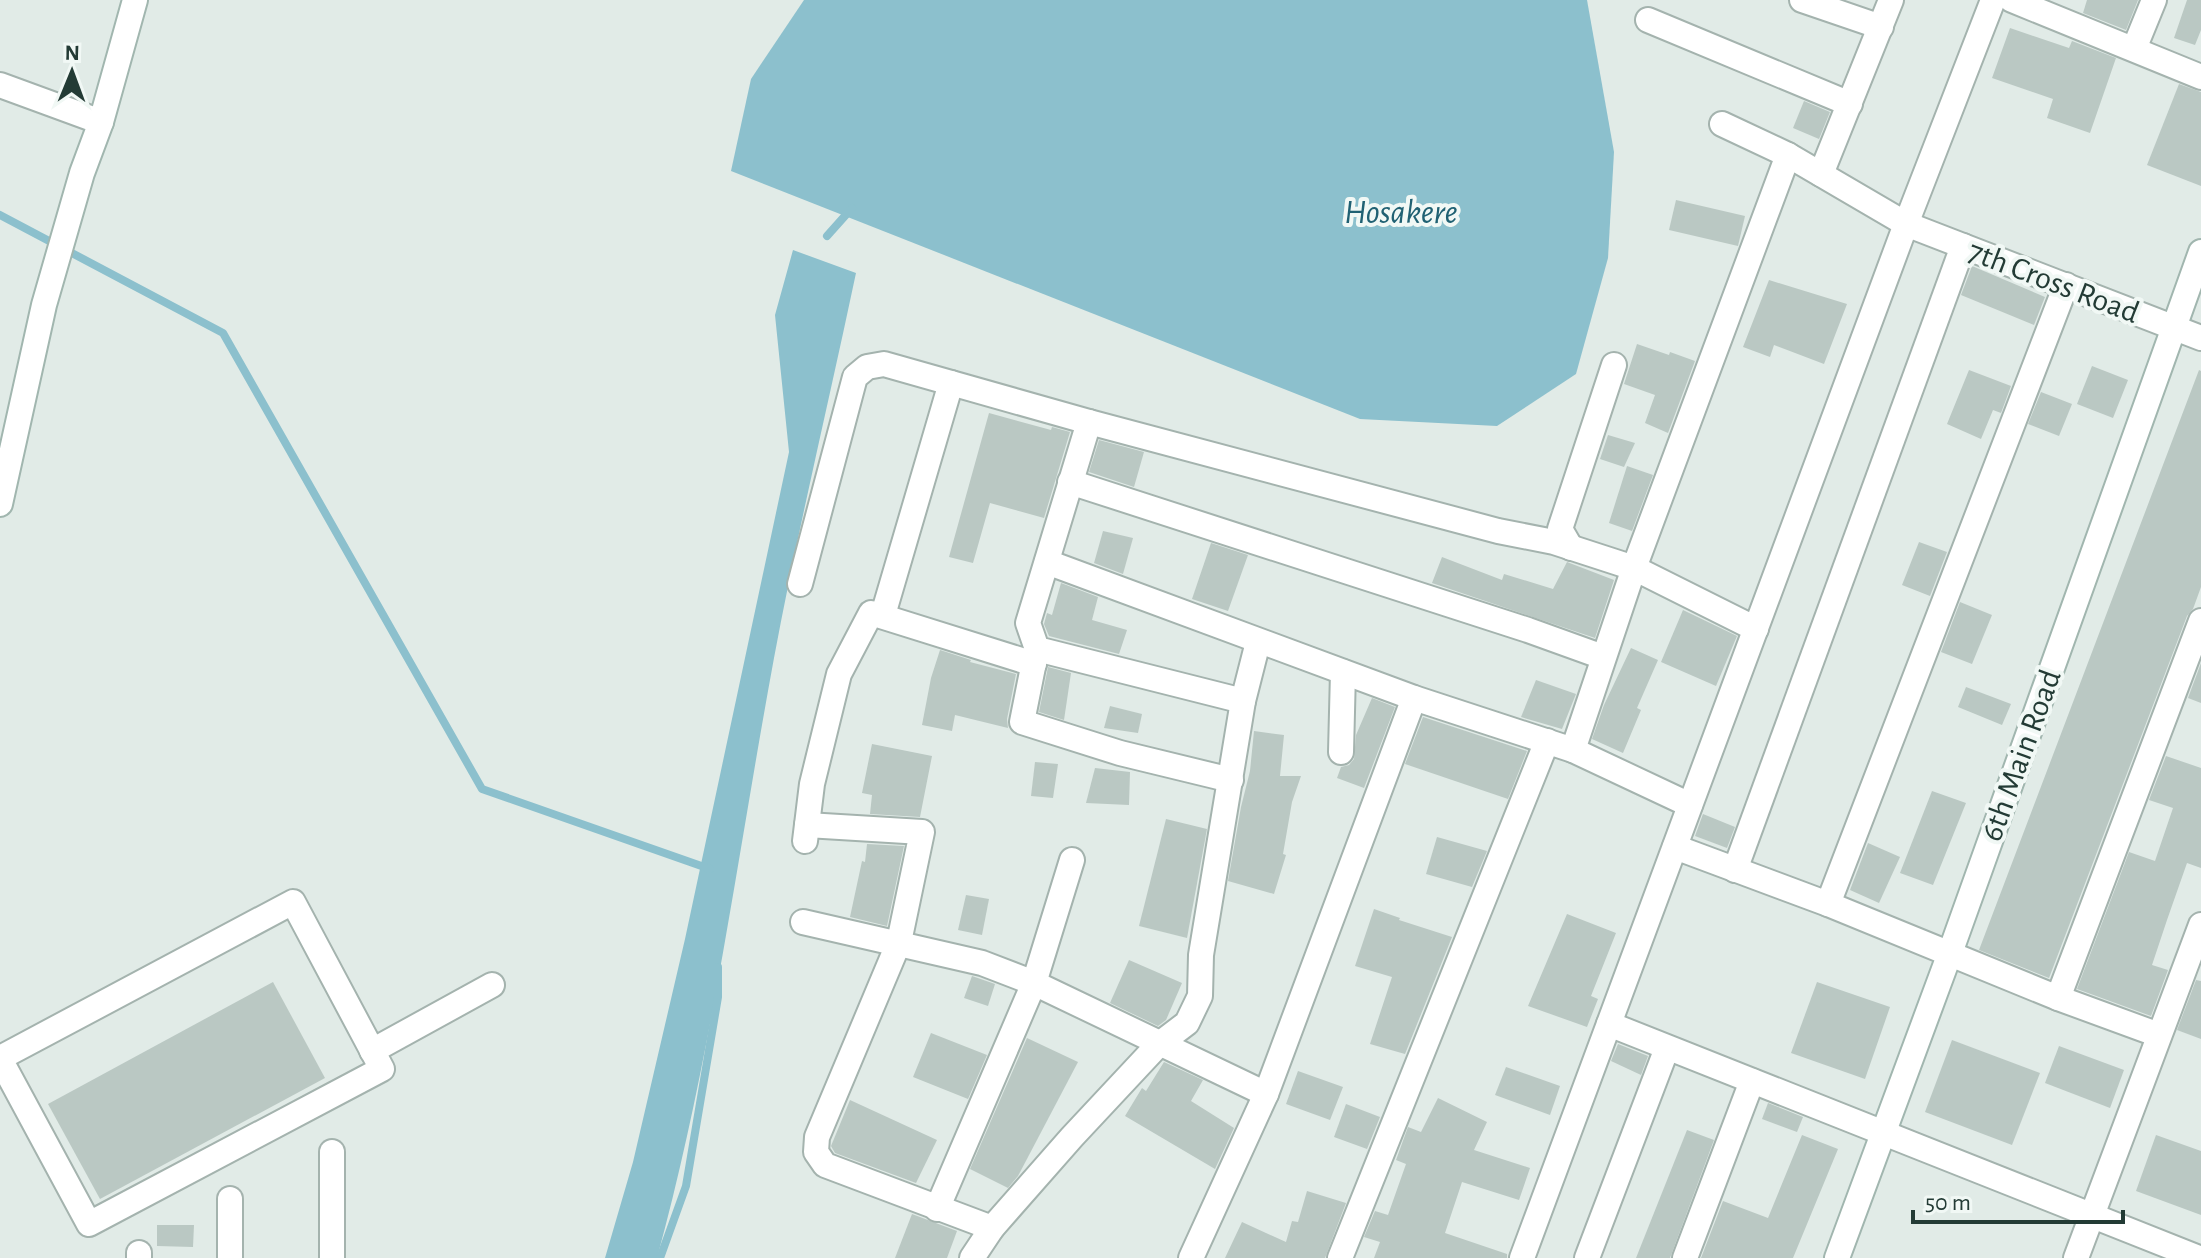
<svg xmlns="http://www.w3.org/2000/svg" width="2201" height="1258" font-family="'Alegreya Sans',sans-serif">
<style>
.water{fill:#8cc0cd}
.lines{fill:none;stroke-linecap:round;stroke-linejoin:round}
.stream{stroke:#8cc0cd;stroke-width:8}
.building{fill:#bac8c3}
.street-casing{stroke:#a4b3ae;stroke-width:28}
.secondary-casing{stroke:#a1b6af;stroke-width:28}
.street{stroke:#fff;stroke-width:24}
.secondary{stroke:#fff;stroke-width:24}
.labels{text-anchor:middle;stroke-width:8;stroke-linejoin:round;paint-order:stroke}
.street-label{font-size:32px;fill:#233b35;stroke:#f1f8f5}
.water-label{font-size:34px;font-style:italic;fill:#206173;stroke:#f1f8f5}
</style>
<rect width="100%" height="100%" fill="#e1ebe7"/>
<g class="water">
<path d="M804 0H1587L1614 152 1608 258 1576 374 1497 426 1360 419 731 171 751 79Z"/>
<path d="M793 250 856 273C829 401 798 529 774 658 737 858 711 1061 657 1258H605L633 1162 685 939 789 452 775 315Z"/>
</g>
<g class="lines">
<g class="stream">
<path d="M0 215 223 333 482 789 710 869"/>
<path d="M827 236 852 208"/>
<path d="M660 1258 686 1186 718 997V967"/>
</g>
</g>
<g class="building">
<path d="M2087 0H2138L2126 30 2083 13Z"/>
<path d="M2187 0H2201V30L2195 45 2174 38Z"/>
<path d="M2010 28 2069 48 2072 41 2116 58 2090 133 2047 118 2053 99 1992 78Z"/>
<path d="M2179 84 2201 92V186L2147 165Z"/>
<path d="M1804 101 1830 112 1819 139 1793 128Z"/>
<path d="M1676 200 1745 216 1738 246 1669 230Z"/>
<path d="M1972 266 2045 297 2034 325 1961 295Z"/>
<path d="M1769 280 1847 304 1824 364 1774 345 1770 357 1743 347Z"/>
<path d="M1637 344 1669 355 1670 352 1695 361 1668 433 1645 423 1655 395 1624 384Z"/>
<path d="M2092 366 2128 380 2113 418 2077 404Z"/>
<path d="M1969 370 2011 386 2001 413 1993 410 1981 439 1947 424Z"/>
<path d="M2199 370 2201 371V587L2193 609 2187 616 2049 978 1979 950Z"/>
<path d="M2041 392 2072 404 2059 436 2028 424Z"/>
<path d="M989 413 1051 430 1052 427 1070 432 1044 518 990 503 973 563 949 557Z"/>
<path d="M1608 435 1635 443 1624 467 1600 459Z"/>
<path d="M1099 440 1144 452 1134 487 1089 472Z"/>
<path d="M1627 466 1653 475 1632 531 1609 523Z"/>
<path d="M1103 531 1133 538 1123 574 1094 563Z"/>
<path d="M1919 542 1947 552 1930 596 1902 585Z"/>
<path d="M1211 543 1248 555 1228 611 1192 599Z"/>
<path d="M1442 557 1502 580 1504 574 1553 589 1567 562 1614 580 1595 638 1432 583Z"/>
<path d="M1061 583 1098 597 1092 620 1127 630 1119 654 1049 636 1044 624 1047 613 1052 615Z"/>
<path d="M1960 602 1992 615 1972 664 1941 652Z"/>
<path d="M1683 610 1737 636 1716 686 1661 662Z"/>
<path d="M1631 648 1658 660 1637 708 1641 710 1623 753 1592 739 1604 705Z"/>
<path d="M940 650 971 660 970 662 1016 674 1007 719 1008 728 955 715 952 731 922 725 931 678Z"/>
<path d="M2201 663V703L2188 698Z"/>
<path d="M1048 667 1071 673 1064 720 1039 712Z"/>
<path d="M1536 680 1576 694 1562 729 1521 717Z"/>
<path d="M1966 687 2011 704 2002 725 1958 707Z"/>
<path d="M1372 698 1395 707 1364 788 1337 778 1341 767 1349 765 1354 759 1356 735Z"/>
<path d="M1110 706 1142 714 1138 733 1104 728Z"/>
<path d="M1423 717 1527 751 1508 799 1405 764Z"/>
<path d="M1254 731 1284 735 1280 776H1301L1292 802 1283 854 1286 855 1274 894 1228 881 1241 807 1250 771Z"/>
<path d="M872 744 932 756 920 817 870 814 872 795 862 793Z"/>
<path d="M2166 756 2201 768V868L2187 863 2167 920 2152 965 2168 970 2151 1016 2077 989 2129 852 2155 861 2173 808 2149 800Z"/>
<path d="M1035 762 1058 764 1053 798 1031 796Z"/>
<path d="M1095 768 1130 772 1129 805 1086 803Z"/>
<path d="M1932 791 1966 803 1933 885 1900 873Z"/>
<path d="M1703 814 1735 827 1727 848 1695 836Z"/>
<path d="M1166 819 1207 829 1187 938 1139 926Z"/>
<path d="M1437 837 1487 851 1472 887 1426 874Z"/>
<path d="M1868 843 1900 857 1879 903 1850 890Z"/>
<path d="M867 844 904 846 887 926 850 917 862 861 865 862Z"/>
<path d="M966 895 989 899 982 935 958 930Z"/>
<path d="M1374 909 1400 918 1399 920 1452 937 1405 1054 1370 1044 1392 977 1355 966Z"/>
<path d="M1567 914 1616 933 1591 996 1598 999 1587 1027 1528 1006Z"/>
<path d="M1129 960 1182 983 1166 1020 1158 1026 1110 1003Z"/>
<path d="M972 976 995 984 988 1006 964 998Z"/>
<path d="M2196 980 2201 981V1039L2177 1030Z"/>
<path d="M273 982 325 1078 100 1199 48 1104Z"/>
<path d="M1817 982 1890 1007 1865 1079 1791 1053Z"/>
<path d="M931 1033 987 1055 968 1099 913 1077Z"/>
<path d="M1027 1038 1078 1062 1018 1176 1008 1188 970 1169Z"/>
<path d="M1952 1040 2040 1073 2012 1145 1925 1112Z"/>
<path d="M1618 1044 1648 1056 1641 1075 1611 1061Z"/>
<path d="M2059 1046 2124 1070 2110 1108 2045 1083Z"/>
<path d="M1164 1062 1203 1080 1191 1101 1234 1128 1215 1169 1125 1116 1142 1088 1146 1091Z"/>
<path d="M1506 1067 1560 1086 1550 1115 1495 1095Z"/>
<path d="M1298 1071 1343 1087 1330 1120 1286 1104Z"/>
<path d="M1438 1098 1487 1122 1474 1150 1530 1168 1519 1200 1462 1182 1445 1233 1507 1254V1258H1374L1380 1242 1364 1237 1375 1211 1388 1215 1406 1164 1396 1160 1408 1127 1421 1132Z"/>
<path d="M850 1100 937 1140 916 1183 835 1153 831 1146Z"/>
<path d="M1768 1103 1803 1117 1797 1132 1762 1119Z"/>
<path d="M1346 1104 1380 1117 1367 1149 1334 1137Z"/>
<path d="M1687 1130 1714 1140 1670 1258H1636Z"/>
<path d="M1802 1135 1838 1149 1793 1258H1701L1723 1201 1768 1218Z"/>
<path d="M2156 1135 2201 1151V1215L2136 1191Z"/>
<path d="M1307 1191 1346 1203 1325 1258H1225L1242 1222 1286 1242 1292 1221 1298 1222Z"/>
<path d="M912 1214 957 1231 947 1258H895Z"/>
<path d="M157 1225H194L193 1247 157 1246Z"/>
</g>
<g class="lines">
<defs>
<g id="street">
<path d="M1802 0 1881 27"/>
<path d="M2012 0 2201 77"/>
<path d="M1648 20 1850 104"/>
<path d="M2134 49 2154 0"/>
<path d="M0 85 101 122"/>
<path d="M1722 124 1788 155 1906 224 2201 338"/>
<path d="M1821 174 1891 0"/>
<path d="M1089 422 1028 623 1037 649 1243 701"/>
<path d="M1070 482 1528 630 1603 657"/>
<path d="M1571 548 1560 529 1614 365"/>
<path d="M1047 562 1414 698 1573 750 1690 805"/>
<path d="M800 584 855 377 867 367 884 364 1089 422 1498 531 1554 542 1634 568 1756 629"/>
<path d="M885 608 951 383"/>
<path d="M1036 652 1022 722 1120 753 1231 780"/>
<path d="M1573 750 1634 568 1788 155"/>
<path d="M1341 752 1343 672"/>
<path d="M807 825 922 832 899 942 817 1137 816 1152 825 1165 992 1228"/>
<path d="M805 841 812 784 839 674 871 613 1034 664"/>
<path d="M1675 847 1828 904 2058 998 2159 1035"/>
<path d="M1735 870 1963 246"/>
<path d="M1828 904 2066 285"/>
<path d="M803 922 982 963 1034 983 1266 1094"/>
<path d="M2058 998 2201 621"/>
<path d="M1609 1024 2199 1258"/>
<path d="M372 1051 492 985"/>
<path d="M0 1058 293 902 382 1069 89 1224 0 1059"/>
<path d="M332 1152V1258"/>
<path d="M937 1209 1034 983 1072 860"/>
<path d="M139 1258V1253"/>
<path d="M230 1258V1199"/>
<path d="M972 1258 992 1228 1072 1137 1158 1045 1187 1023 1200 996 1201 955 1243 701 1258 642"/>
<path d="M1191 1258 1266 1094 1414 698"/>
<path d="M1340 1258 1547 741"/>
<path d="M1522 1258 1906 224 1993 0"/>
<path d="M1587 1258 1667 1048"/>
<path d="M1685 1258 1752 1081"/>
<path d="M2076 1258 2201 925"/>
</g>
<g id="secondary">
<path d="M0 504 44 305 82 173 101 122 135 0"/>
<path d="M1837 1258 1950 953 2201 252"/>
</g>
</defs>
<use href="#street" class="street-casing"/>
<use href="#secondary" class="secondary-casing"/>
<use href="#street" class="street"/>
<use href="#secondary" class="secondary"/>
</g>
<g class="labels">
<g class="street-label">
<text transform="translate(2054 281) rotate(21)" y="11">7th Cross Road</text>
<text transform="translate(2020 755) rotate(-70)" y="11">6th Main Road</text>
</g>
<g class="water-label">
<text x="1401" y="223">Hosakere</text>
</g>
</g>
<g transform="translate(72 72) rotate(1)" stroke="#f1f8f5" stroke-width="6" paint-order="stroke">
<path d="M0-6L14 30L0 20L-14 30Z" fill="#233b35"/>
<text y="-12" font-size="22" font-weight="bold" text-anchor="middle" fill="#233b35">N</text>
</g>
<path d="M1913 1210v12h210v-12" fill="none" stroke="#233b35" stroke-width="4"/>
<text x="1925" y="1210" font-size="24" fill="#233b35" stroke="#f1f8f5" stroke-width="6" paint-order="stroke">50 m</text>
</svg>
